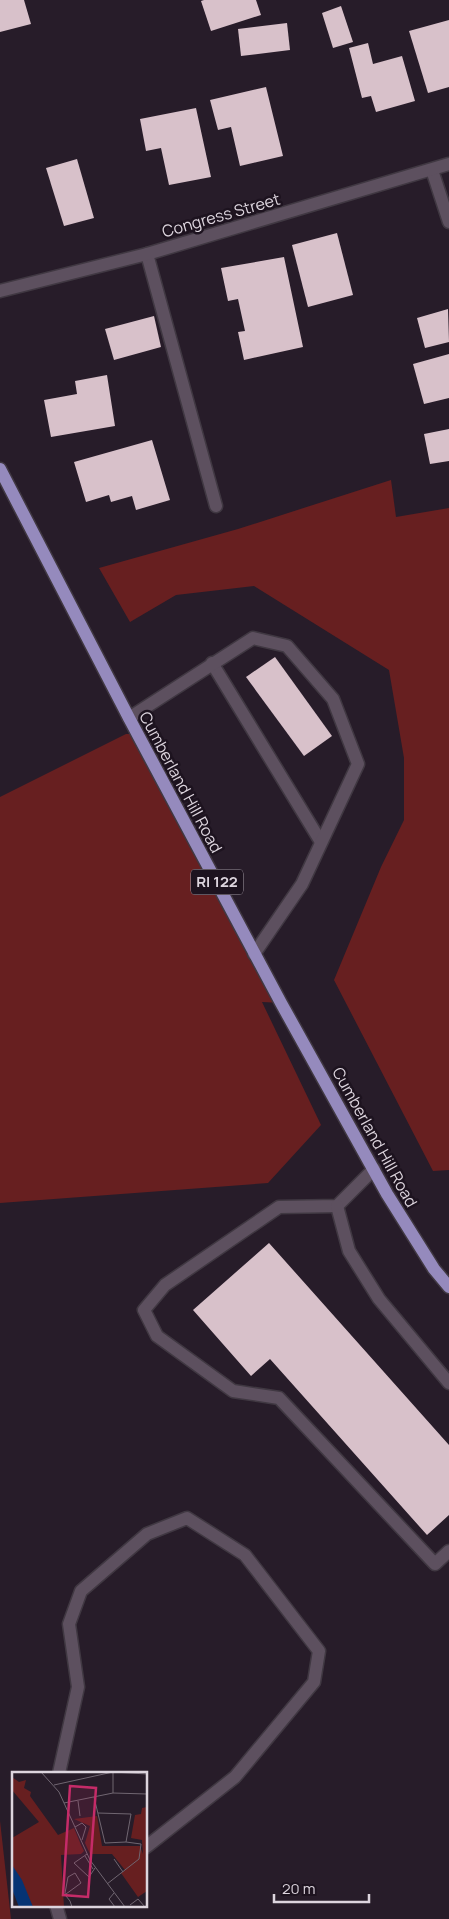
<svg xmlns="http://www.w3.org/2000/svg" width="449" height="1919" font-family="Manrope,sans-serif">
<style>
.green{fill:#671f20}
.building{fill:#d8c1ca}
.lines{fill:none;stroke-linecap:round;stroke-linejoin:round}
.lane-casing{stroke:#403842;stroke-width:15}
.street-casing{stroke:#403842;stroke-width:15}
.primary-casing{stroke:#403842;stroke-width:15}
.lane{stroke:#5d505f;stroke-width:12}
.street{stroke:#5d505f;stroke-width:12}
.primary{stroke:#958abd;stroke-width:12}
.labels{text-anchor:middle;stroke-width:5;stroke-linejoin:round;paint-order:stroke}
.shield{fill:#1d131f;stroke:#a39ba5;stroke-width:1}
.shield-label{font-size:15px;font-weight:bold;fill:#ddd5de}
.street-label{font-size:16px;fill:#ddd5de;stroke:#1d131f}
.inset-road{fill:none;stroke:#706671;stroke-width:1}
.view{fill:#c52b68;fill-opacity:0.15;stroke:#c52b68;stroke-width:2.5}
.inset-edge{fill:none;stroke:#ddd5de;stroke-width:2.5}
</style>
<rect width="100%" height="100%" fill="#271c29"/>
<g class="green">
<path d="M391 480 396 517 449 508V1170L433 1171 334 980 381 867 404 820V758L389 670 254 586 176 595 130 622 99 568 238 529Z"/>
<path d="M126 734H137L283 1003 262 1002 321 1125 268 1183 0 1203V797Z"/>
<path d="M0 1821 11 1919H0Z"/>
</g>
<g class="building">
<path d="M0 0H24L31 24 0 32Z"/>
<path d="M204 0H256L261 15 211 31 201 1Z"/>
<path d="M341 6 353 42 333 48 322 13Z"/>
<path d="M449 20V87L428 93 409 31Z"/>
<path d="M287 23 290 50 241 56 238 29Z"/>
<path d="M368 43 373 64 402 56 415 101 376 112 371 96 362 98 349 48Z"/>
<path d="M266 87 283 156 240 166 231 127 218 130 210 100Z"/>
<path d="M196 108 211 177 169 185 161 148 146 151 140 119Z"/>
<path d="M77 159 94 218 64 226 46 168Z"/>
<path d="M337 233 353 295 308 307 292 245Z"/>
<path d="M284 257 303 347 244 360 238 332 245 331 238 299 228 301 221 268Z"/>
<path d="M448 309 449 342 425 348 417 318Z"/>
<path d="M154 316 161 347 114 360 105 329Z"/>
<path d="M449 354V398L424 404 413 364Z"/>
<path d="M107 375 115 426 51 437 44 400 77 394 75 381Z"/>
<path d="M449 429V461L430 464 424 434Z"/>
<path d="M152 440 170 500 136 510 132 496 111 502 109 495 86 502 74 462Z"/>
<path d="M275 657 332 736 304 756 246 677Z"/>
<path d="M269 1243 449 1445V1515L427 1535 270 1359 251 1376 193 1310Z"/>
</g>
<g class="lines">
<defs>
<g id="lane">
<path d="M212 663 321 842"/>
<path d="M129 718 253 638 287 646 333 699 358 764 302 884 254 954"/>
<path d="M374 1169 337 1206 279 1207 165 1285 144 1310 157 1336 233 1391 279 1398 435 1564 449 1551"/>
<path d="M337 1206 349 1251 379 1299 449 1383"/>
<path d="M59 1773 78 1687 69 1624 81 1591 147 1534 187 1518 245 1555 319 1651 314 1682 235 1777 146 1847"/>
<path d="M56 1905 60 1919"/>
</g>
<g id="street">
<path d="M432 170 449 222"/>
<path d="M147 254 216 506"/>
<path d="M0 291 147 254 449 164"/>
</g>
<path id="primary" d="M0 469 129 718 281 1003 387 1194 434 1269 449 1287"/>
</defs>
<use href="#lane" class="lane-casing"/>
<use href="#street" class="street-casing"/>
<use href="#primary" class="primary-casing"/>
<use href="#lane" class="lane"/>
<use href="#street" class="street"/>
<use href="#primary" class="primary"/>
</g>
<g class="labels">
<rect class="shield" x="191" y="869.5" width="52" height="25" rx="4"/>
<g class="shield-label">
<text x="217" y="887">RI 122</text>
</g>
<g class="street-label">
<text transform="translate(221 215) rotate(-16)" y="6">Congress Street</text>
<text transform="translate(181 782) rotate(62)" y="6">Cumberland Hill Road</text>
<text transform="translate(375 1137) rotate(61)" y="6">Cumberland Hill Road</text>
</g>
</g>
<g transform="translate(12 1772)">
<rect width="135" height="135" fill="#271c29"/>
<path d="M0 5 7 10 14 8 12 16 19 20 18 24 46 63 62 56 69 73 72 79 69 82 49 83 52 135H21L0 93V66L27 50 0 18ZM135 35V119L126 125 109 101 113 98 100 82H78L73 71 78 54 62 47 85 44 90 74H128L131 82 130 68 119 66 123 43 129 42 130 36Z" fill="#671f20"/>
<path d="M0 93 10 108 21 135H7L0 117Z" fill="#063374"/>
<path class="inset-road" d="M29 0 47 20 78 88 113 135M42 13 101 0 135 2M101 21V0M82 25 93 71 114 70 119 42 86 41M66 29 68 44M52 31 101 21 135 22M63 55 70 51 74 55 70 68M75 82 62 91 77 105 83 96M73 84 81 97M102 87 111 100M95 112 127 87 129 72 114 70M102 121 97 127 103 135M54 122 69 111 63 101 56 105 53 121 54 124 58 129 60 135M118 133 126 127 133 135"/>
<path class="view" d="M58 14 84 16 76 125 51 123Z"/>
<rect width="135" height="135" class="inset-edge"/>
</g>
<path d="M274 1894v8h95v-8" fill="none" stroke="#ddd5de" stroke-width="2.5"/>
<text x="282" y="1894" font-size="15" fill="#ddd5de" stroke="#1d131f" stroke-width="4" paint-order="stroke">20 m</text>
</svg>
